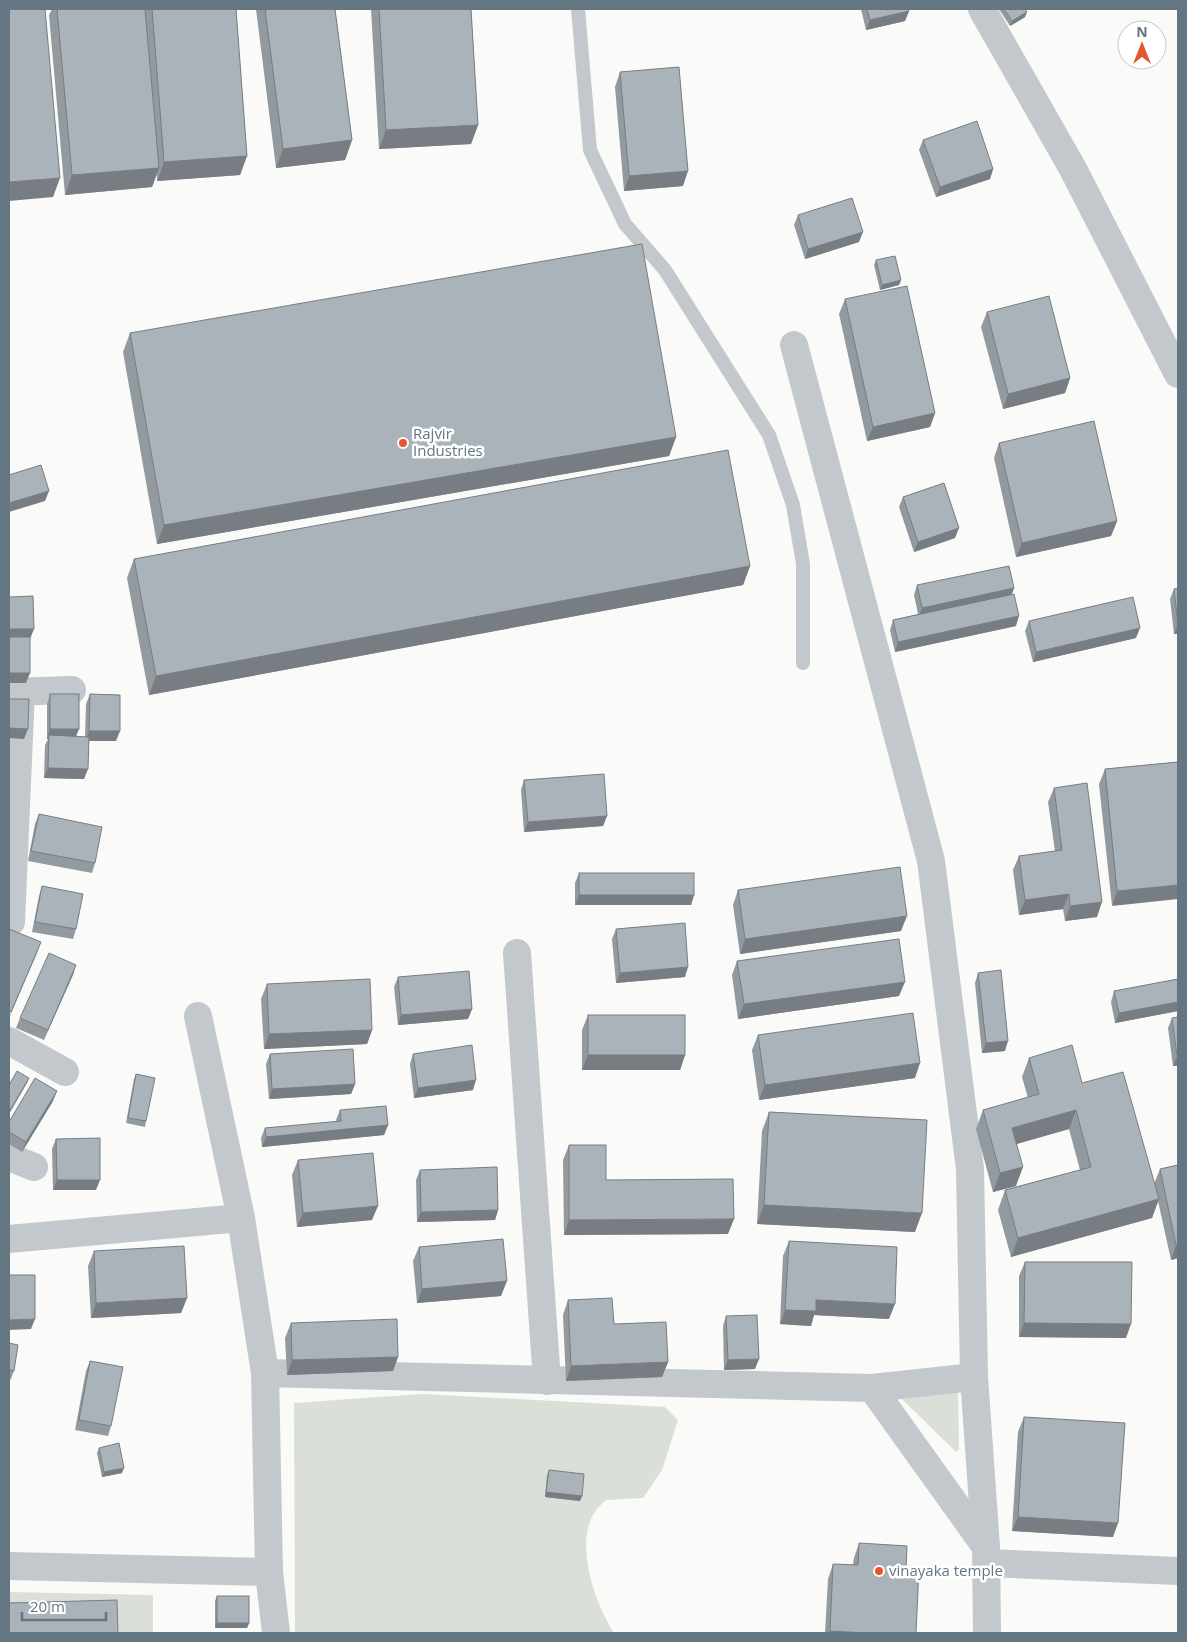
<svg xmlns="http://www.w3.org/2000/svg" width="1187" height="1642" font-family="'Open Sans',sans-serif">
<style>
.green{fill:#dadfd7}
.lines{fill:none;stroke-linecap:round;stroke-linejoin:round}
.service{stroke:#c3c8cc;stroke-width:14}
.minor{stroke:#c3c8cc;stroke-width:28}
.tertiary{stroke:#c3c8cc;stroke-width:28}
.wall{fill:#929a9f}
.shaded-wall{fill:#777d82}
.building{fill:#aab3b9;stroke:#777d82}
.poi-dot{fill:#e4572e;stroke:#fff;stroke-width:2}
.labels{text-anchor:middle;stroke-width:5;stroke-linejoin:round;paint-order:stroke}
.poi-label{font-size:15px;fill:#657683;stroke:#fff;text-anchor:start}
</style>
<rect width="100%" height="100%" fill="#fafaf8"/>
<g class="green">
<path d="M958 1388 959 1449 956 1452 901 1398Z"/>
<path d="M422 1394 665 1407 678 1420 662 1470 643 1498 606 1500C602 1504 596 1509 593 1515 575 1547 596 1605 614 1633H295L294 1403Z"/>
<path d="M9 1592 153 1595V1633H9Z"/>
</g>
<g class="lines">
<path class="service" d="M578 9 590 150 625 224 665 270 769 435 793 505 803 564V663"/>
<g class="minor">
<path d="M794 345 931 861 970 1169 974 1377"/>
<path d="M9 692 72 690"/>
<path d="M11 922 21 691"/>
<path d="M517 953 547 1381"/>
<path d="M9 1041 65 1072"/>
<path d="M9 1157 34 1167"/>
<path d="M9 1239 241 1218 198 1016"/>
<path d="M265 1373 872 1388 986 1547 987 1633"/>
<path d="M872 1388 974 1377 986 1547"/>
<path d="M987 1563 1178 1571"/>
<path d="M9 1566 269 1572 265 1373 241 1218"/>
<path d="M269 1572 276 1633"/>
</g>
<path class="tertiary" d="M982 9 1073 169 1178 374"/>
</g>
<g class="wall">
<path d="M52 9H236L247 156 240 175 157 181V174L152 187 65 195 49 15Z"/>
<path d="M256 9H335L352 140 345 160 276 168Z"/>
<path d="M371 9H471L478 125 471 144 379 149Z"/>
<path d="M861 9H908L909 11 905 21 866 30Z"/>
<path d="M999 9H1025V17L1010 26Z"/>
<path d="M620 72 683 186 624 191 615 87Z"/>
<path d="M923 140 993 169 990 179 936 197 919 150Z"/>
<path d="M798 215 859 242 805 259 794 225Z"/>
<path d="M876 260 901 280 899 285 880 290 874 265Z"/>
<path d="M845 299 935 413 930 427 867 441 839 314Z"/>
<path d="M987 312 1070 378 1065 393 1003 409 981 327Z"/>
<path d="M130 333 676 437 669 456 157 544 123 352Z"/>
<path d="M999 443 1117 521 1111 536 1016 557 994 458Z"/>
<path d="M903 497 955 538 914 552 899 507Z"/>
<path d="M134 559 750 566 743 585 149 695 127 578Z"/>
<path d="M917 585 1014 588 1012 594 1016 626 895 652 890 630 893 620 918 614 914 595Z"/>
<path d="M1178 588V634H1174L1170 599 1174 589Z"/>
<path d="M1029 621 1136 638 1033 662 1025 631Z"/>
<path d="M50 694 76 737H85L86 704 90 694 116 741H89L84 779 44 778 45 745 48 739H47V704Z"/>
<path d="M1178 762 1112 906 1099 784 1105 769Z"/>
<path d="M524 780 607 816 603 826 524 832 521 790Z"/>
<path d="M1054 788 1097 917 1065 921 1063 909 1019 915 1013 870 1019 856 1055 851 1048 802Z"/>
<path d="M39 814 95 863 92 873 28 861 35 824Z"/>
<path d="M579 873 694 895 691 905H575V883Z"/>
<path d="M42 886 76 929 73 939 32 932 39 896Z"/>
<path d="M738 890 901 931 740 954 733 905Z"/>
<path d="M616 929 685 977 616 983 612 939Z"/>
<path d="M737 961 899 996 738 1019 732 975Z"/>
<path d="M76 965 44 1040 16 1028 20 1018Z"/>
<path d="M978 973 1005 1051 982 1053 975 983Z"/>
<path d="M398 977 472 1009 468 1019 398 1025 394 987Z"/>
<path d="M1178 979V1011L1115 1023 1111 1002 1114 991Z"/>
<path d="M267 984 372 1030 367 1044 264 1049 261 999Z"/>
<path d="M588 1015 685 1055 680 1070H582V1030Z"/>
<path d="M1172 1018 1178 1066H1173L1168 1028Z"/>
<path d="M758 1035 915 1078 759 1100 752 1050Z"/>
<path d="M270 1054 355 1084 351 1094 269 1099 266 1064Z"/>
<path d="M413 1054 473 1090 414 1098 410 1064Z"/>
<path d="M1029 1058 1082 1083 1154 1184 1160 1169 1178 1165V1258L1171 1260 1158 1201 1152 1218 1011 1257 998 1210 1005 1190 1080 1170 1069 1129 1017 1144 1016 1186 993 1192 976 1129 983 1110 1028 1098 1022 1077Z"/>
<path d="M136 1074 146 1121 145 1127 126 1123 134 1079Z"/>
<path d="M53 1101 22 1152 9 1144V1122Z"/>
<path d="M340 1110 388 1125 384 1135 262 1147 261 1138 265 1128 337 1122 336 1120Z"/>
<path d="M769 1112 915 1232 757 1224 762 1131Z"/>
<path d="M56 1139 96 1190H53L52 1149Z"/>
<path d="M569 1145 606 1180 728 1234 564 1235 563 1160Z"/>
<path d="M298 1160 372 1220 297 1227 292 1175Z"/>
<path d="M420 1170 498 1210 495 1220 417 1222 416 1180Z"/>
<path d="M789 1241 889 1319 814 1315 811 1326 780 1324 783 1256Z"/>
<path d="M419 1247 501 1296 417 1303 413 1261Z"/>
<path d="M94 1251 187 1298 181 1313 91 1318 88 1266Z"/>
<path d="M1025 1262 1126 1338 1019 1337V1276Z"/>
<path d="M568 1300 614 1324 668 1362 662 1377 566 1381 563 1315Z"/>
<path d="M726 1316 755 1369 724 1370 723 1326Z"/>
<path d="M291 1323 398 1357 393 1371 287 1375 285 1338Z"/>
<path d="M9 1343 14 1371 10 1381H9Z"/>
<path d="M90 1361 111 1426 108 1436 75 1430 86 1371Z"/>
<path d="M1024 1417 1113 1537 1012 1531 1018 1432Z"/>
<path d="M99 1448 122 1473 102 1477 97 1453Z"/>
<path d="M549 1470 582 1496 580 1501 545 1497 547 1475Z"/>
<path d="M859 1543 906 1568 916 1633H825L828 1579 833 1564 853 1565 854 1558Z"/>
<path d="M217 1596 249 1623 247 1628H215V1601Z"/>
</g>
<g class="shaded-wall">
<path d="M909 11 905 21 866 30 870 20Z"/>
<path d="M1027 12 1025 17 1010 26 1012 21Z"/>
<path d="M478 125 471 144 379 149 386 130Z"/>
<path d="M352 140 345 160 276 168 283 149Z"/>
<path d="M247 156 240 175 157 181 164 162Z"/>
<path d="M159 168 152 187 65 195 72 175Z"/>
<path d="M993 169 990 179 936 197 940 187Z"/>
<path d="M688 171 683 186 624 191 629 176Z"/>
<path d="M60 178 53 197 9 201V182Z"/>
<path d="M863 232 859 242 805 259 808 249Z"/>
<path d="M901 280 899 285 880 290 882 285Z"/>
<path d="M1070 378 1065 393 1003 409 1008 394Z"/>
<path d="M935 413 930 427 867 441 873 427Z"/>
<path d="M676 437 669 456 157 544 164 525Z"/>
<path d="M49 491 45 501 9 512V503Z"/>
<path d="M1117 521 1111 536 1016 557 1022 543Z"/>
<path d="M959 528 955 538 914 552 918 542Z"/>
<path d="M750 566 743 585 149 695 156 676Z"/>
<path d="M1014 588 1010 598 918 618 922 608Z"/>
<path d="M1019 616 1016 626 895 652 898 642Z"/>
<path d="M1178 624V634H1174Z"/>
<path d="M1140 628 1136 638 1033 662 1036 652Z"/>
<path d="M9 629H34L30 639H9Z"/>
<path d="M9 673H30L26 683H9Z"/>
<path d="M9 728 28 729 24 739 9 738Z"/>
<path d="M50 729H79L75 739 49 735 48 739H47Z"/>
<path d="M89 731H120L116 741H85Z"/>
<path d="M48 768 88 769 84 779 44 778Z"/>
<path d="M607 816 603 826 524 832 528 822Z"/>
<path d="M1178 885V899L1112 906 1117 891Z"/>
<path d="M1069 894 1063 909 1019 915 1025 900Z"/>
<path d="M579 895H694L691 905H575Z"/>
<path d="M1102 902 1097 917 1065 921 1070 906Z"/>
<path d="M907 916 901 931 740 954 745 939Z"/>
<path d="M41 942 37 953 9 1018 11 1012Z"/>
<path d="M76 965 73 975 44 1040 48 1030Z"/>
<path d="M688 967 685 977 616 983 620 973Z"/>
<path d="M905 982 899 996 738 1019 744 1004Z"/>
<path d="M1178 1002V1011L1115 1023 1119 1013Z"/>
<path d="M472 1009 468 1019 398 1025 401 1015Z"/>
<path d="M372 1030 367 1044 264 1049 269 1034Z"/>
<path d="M1008 1041 1005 1051 982 1053 986 1043Z"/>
<path d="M588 1055H685L680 1070H582Z"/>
<path d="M1177 1056H1178V1066H1173Z"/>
<path d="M920 1063 915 1078 759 1100 765 1085Z"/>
<path d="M29 1078 27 1083 9 1114V1112Z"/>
<path d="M476 1080 473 1090 414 1098 418 1088Z"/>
<path d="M355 1084 351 1094 269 1099 272 1089Z"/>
<path d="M57 1091 53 1101 22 1152 26 1142Z"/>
<path d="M1076 1110 1069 1129 1005 1147 1012 1128Z"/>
<path d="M388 1125 384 1135 262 1147 266 1137Z"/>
<path d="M1023 1167 1016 1186 993 1192 1000 1173Z"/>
<path d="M57 1180H100L96 1190H53Z"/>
<path d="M1159 1199 1152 1218 1011 1257 1018 1238Z"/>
<path d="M764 1205 922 1213 915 1232 757 1224Z"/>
<path d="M378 1206 372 1220 297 1227 303 1213Z"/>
<path d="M498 1210 495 1220 417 1222 421 1212Z"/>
<path d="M734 1219 728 1234 564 1235 569 1220Z"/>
<path d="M1176 1245H1178V1258L1171 1260Z"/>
<path d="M507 1281 501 1296 417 1303 422 1289Z"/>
<path d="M187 1298 181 1313 91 1318 96 1303Z"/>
<path d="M816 1300 895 1304 889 1319 814 1315 811 1326 780 1324 785 1310Z"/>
<path d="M35 1319 31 1329 9 1330V1320Z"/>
<path d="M1024 1323 1131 1324 1126 1338 1019 1337Z"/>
<path d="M398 1357 393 1371 287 1375 292 1360Z"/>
<path d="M759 1359 755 1369 724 1370 728 1360Z"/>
<path d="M668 1362 662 1377 566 1381 571 1366Z"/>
<path d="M124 1468 122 1473 102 1477 104 1472Z"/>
<path d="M546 1492 582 1496 580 1501 545 1497Z"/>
<path d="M1018 1517 1118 1523 1113 1537 1012 1531Z"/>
<path d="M217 1623H249L247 1628H215Z"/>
<path d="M830 1631 867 1633H829Z"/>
</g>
<g class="building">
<path d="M9 9H45L60 178 9 182Z"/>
<path d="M57 9H145L159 168 72 175Z"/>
<path d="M152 9H236L247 156 164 162Z"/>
<path d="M265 9H335L352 140 283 149Z"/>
<path d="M379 9H471L478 125 386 130Z"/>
<path d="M867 9H908L909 11 870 20Z"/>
<path d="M1004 9H1025L1027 12 1012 21Z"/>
<path d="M679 67 688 171 629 176 620 72Z"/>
<path d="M977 121 993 169 940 187 923 140Z"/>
<path d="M852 198 863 232 808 249 798 215Z"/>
<path d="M642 244 676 437 164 525 130 333Z"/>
<path d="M895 256 901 280 882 285 876 260Z"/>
<path d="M907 286 935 413 873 427 845 299Z"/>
<path d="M1049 296 1070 378 1008 394 987 312Z"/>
<path d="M1094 421 1117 521 1022 543 999 443Z"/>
<path d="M728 450 750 566 156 676 134 559Z"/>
<path d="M41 465 49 491 9 503V475Z"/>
<path d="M944 483 959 528 918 542 903 497Z"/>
<path d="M1009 566 1014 588 922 608 917 585Z"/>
<path d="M1178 588V624L1174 589Z"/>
<path d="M1014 594 1019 616 898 642 893 620Z"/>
<path d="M33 596 34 629H9V597Z"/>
<path d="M1133 597 1140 628 1036 652 1029 621Z"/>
<rect x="9" y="637" width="21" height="36"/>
<rect x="50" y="694" width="29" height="35"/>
<path d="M90 694 120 695V731H89Z"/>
<path d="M9 699H29L28 729 9 728Z"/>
<path d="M49 735 89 737 88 769 48 768Z"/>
<path d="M1178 762V885L1117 891 1105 769Z"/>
<path d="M604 774 607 816 528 822 524 780Z"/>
<path d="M1087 783 1102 902 1070 906 1069 894 1025 900 1019 856 1062 850 1054 788Z"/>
<path d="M39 814 102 827 95 863 31 851Z"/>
<path d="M900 867 907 916 745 939 738 890Z"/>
<rect x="579" y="873" width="115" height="22"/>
<path d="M42 886 83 894 76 929 35 922Z"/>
<path d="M685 923 688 967 620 973 616 929Z"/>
<path d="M9 929 41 942 11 1012 9 1011Z"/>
<path d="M899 939 905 982 744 1004 737 961Z"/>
<path d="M49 953 76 965 48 1030 20 1018Z"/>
<path d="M1001 970 1008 1041 986 1043 978 973Z"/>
<path d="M469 971 472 1009 401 1015 398 977Z"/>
<path d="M370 979 372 1030 269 1034 267 984Z"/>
<path d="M1178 979V1002L1119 1013 1114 991Z"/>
<path d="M913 1013 920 1063 765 1085 758 1035Z"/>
<rect x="588" y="1015" width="97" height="40"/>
<path d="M1178 1017V1056H1177L1172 1018Z"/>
<path d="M472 1045 476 1080 418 1088 413 1054Z"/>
<path d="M1072 1045 1082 1083 1123 1072 1159 1199 1018 1238 1005 1190 1091 1167 1076 1110 1012 1128 1023 1167 1000 1173 983 1110 1039 1094 1029 1058Z"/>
<path d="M353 1049 355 1084 272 1089 270 1054Z"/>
<path d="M17 1071 29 1078 9 1112V1085Z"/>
<path d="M136 1074 155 1078 146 1121 128 1118Z"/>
<path d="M35 1078 57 1091 26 1142 9 1132V1122Z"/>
<path d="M386 1106 388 1125 266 1137 265 1128 341 1121 340 1110Z"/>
<path d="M769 1112 927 1120 922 1213 764 1205Z"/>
<path d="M100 1138V1180H57L56 1139Z"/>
<path d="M569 1145H606V1180L733 1179 734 1219 569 1220Z"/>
<path d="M373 1153 378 1206 303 1213 298 1160Z"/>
<path d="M1178 1165V1245H1176L1160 1169Z"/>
<path d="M497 1167 498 1210 421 1212 420 1170Z"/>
<path d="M503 1239 507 1281 422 1289 419 1247Z"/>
<path d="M789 1241 897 1247 895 1304 816 1300V1311L785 1310Z"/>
<path d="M184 1246 187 1298 96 1303 94 1251Z"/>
<path d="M1025 1262H1132L1131 1324 1024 1323Z"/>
<path d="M9 1275H35V1319L9 1320Z"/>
<path d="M612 1298 614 1324 666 1322 668 1362 571 1366 568 1300Z"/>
<path d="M757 1315 759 1359 728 1360 726 1316Z"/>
<path d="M397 1319 398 1357 292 1360 291 1323Z"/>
<path d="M9 1343 18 1345 14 1371 9 1370Z"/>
<path d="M90 1361 123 1367 111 1426 79 1420Z"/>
<path d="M1024 1417 1125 1423 1118 1523 1018 1517Z"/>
<path d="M119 1443 124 1468 104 1472 99 1448Z"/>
<path d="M549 1470 584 1474 582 1496 546 1492Z"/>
<path d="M859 1543 907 1546 906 1568H919L916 1633H867L830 1631 833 1564 858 1565Z"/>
<rect x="217" y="1596" width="32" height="27"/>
<path d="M117 1600 118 1633H9V1603Z"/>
</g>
<g class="poi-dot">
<circle cx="403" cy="443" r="5"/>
<circle cx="879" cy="1571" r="5"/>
</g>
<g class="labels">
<g class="poi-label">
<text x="413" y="439">Rajvir<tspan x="413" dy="17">Industries</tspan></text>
<text x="889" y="1576">vinayaka temple</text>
</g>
</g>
<rect width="1187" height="1642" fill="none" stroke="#657683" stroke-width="20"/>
<g transform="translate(1142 45)"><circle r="24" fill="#ffffff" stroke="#c1c8cd"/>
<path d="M0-4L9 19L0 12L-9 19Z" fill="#e4572e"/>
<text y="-8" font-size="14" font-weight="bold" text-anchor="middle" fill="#657683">N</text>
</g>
<path d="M22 1612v8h84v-8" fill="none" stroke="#657683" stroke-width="2.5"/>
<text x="30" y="1612" font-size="15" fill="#657683" stroke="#ffffff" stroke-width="4" paint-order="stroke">20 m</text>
</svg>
